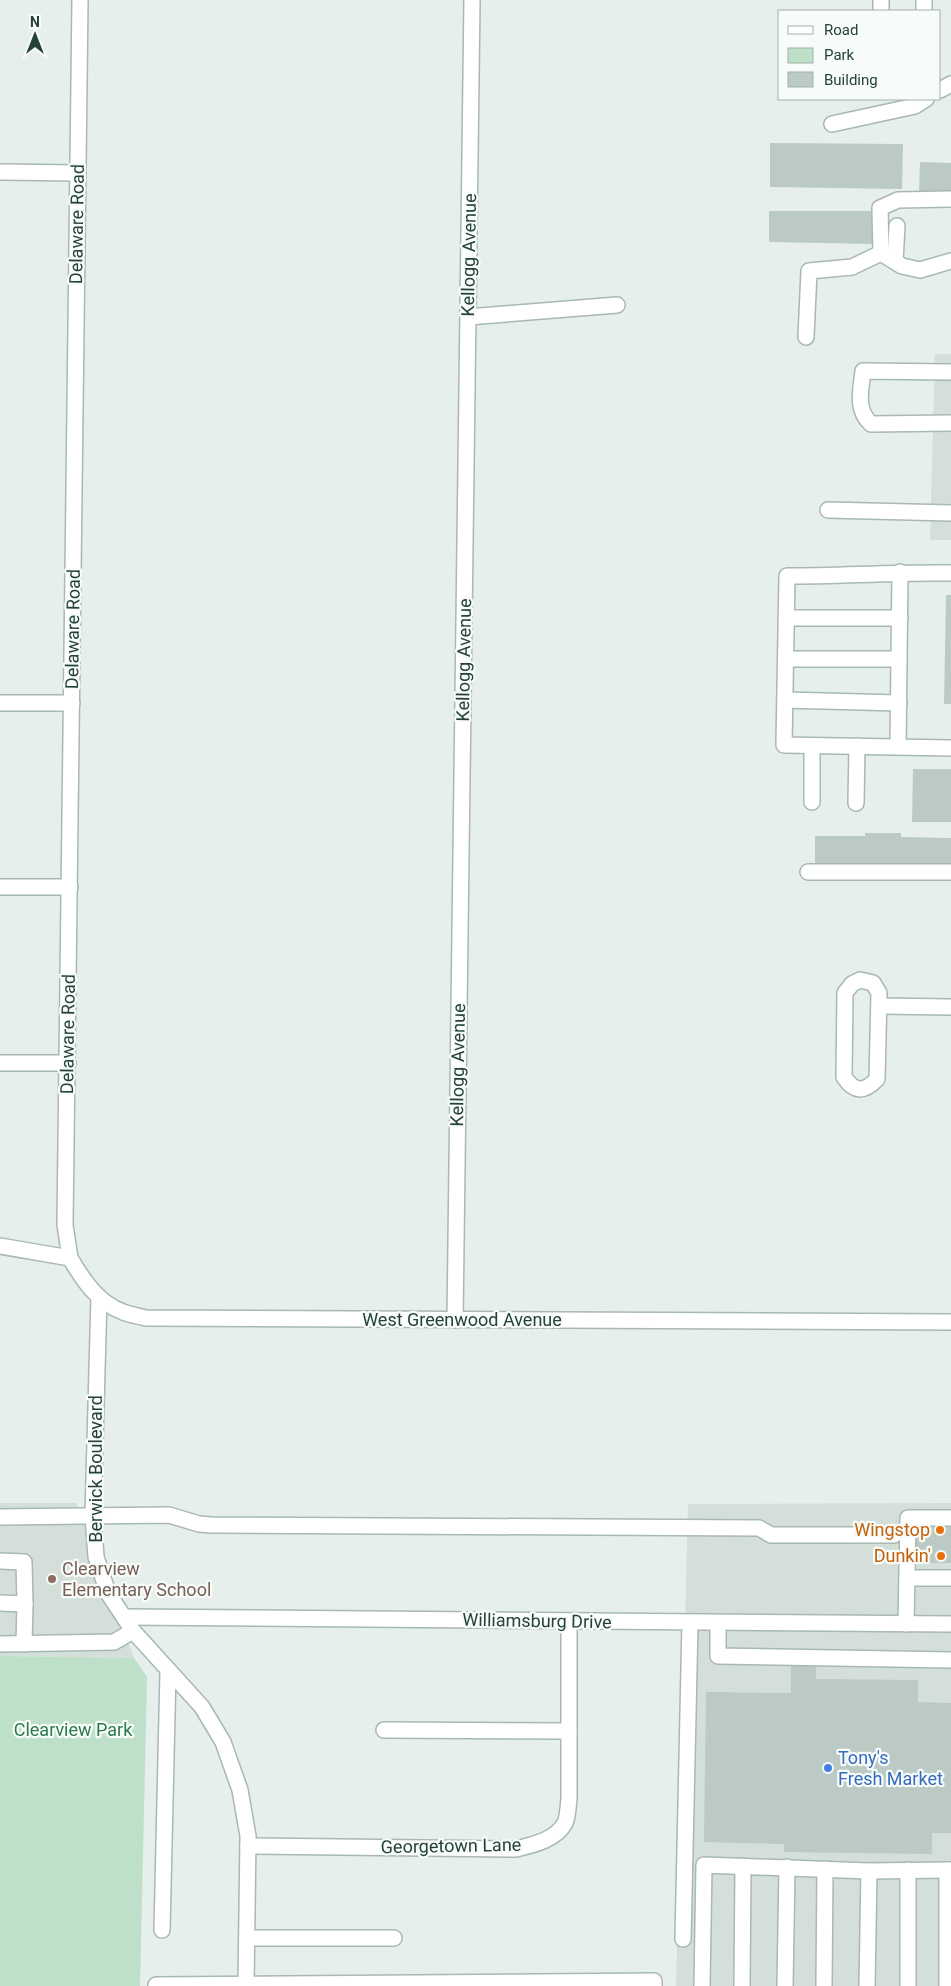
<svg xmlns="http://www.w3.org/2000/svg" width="951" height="1986" font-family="Roboto,sans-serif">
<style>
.built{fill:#d4dfda}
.green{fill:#bfe0c8}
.building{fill:#bbcac4}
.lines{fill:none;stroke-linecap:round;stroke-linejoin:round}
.minor-casing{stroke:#a8b8b2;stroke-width:18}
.minor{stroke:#fff;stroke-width:15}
.food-dot{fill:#e8710a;stroke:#f7fbf9;stroke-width:2}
.education-dot{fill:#8d6e63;stroke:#f7fbf9;stroke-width:2}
.shop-dot{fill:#3f7fe0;stroke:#f7fbf9;stroke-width:2}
.labels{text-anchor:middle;stroke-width:4.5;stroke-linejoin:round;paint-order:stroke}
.street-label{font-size:18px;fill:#24423a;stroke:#f7fbf9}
.food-label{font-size:18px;fill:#c56008;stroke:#f7fbf9;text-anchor:end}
.education-label{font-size:18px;fill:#785e54;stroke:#f7fbf9;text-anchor:start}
.park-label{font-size:18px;fill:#2d7a4b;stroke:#f7fbf9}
.shop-label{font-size:18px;fill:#366cbe;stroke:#f7fbf9;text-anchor:start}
</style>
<rect width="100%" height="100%" fill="#e6efeb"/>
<g class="built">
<path d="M935 354H951V540H930Z"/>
<path d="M0 1503H76L134 1658 0 1656Z"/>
<path d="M951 1503V1986H676L688 1504Z"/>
</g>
<path class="green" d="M0 1656 134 1658 147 1677 140 1986H0Z"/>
<g class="building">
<path d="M770 143 903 144 902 189 770 187Z"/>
<path d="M920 162 951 163V193H919Z"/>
<path d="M769 211H874L873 244 769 242Z"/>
<path d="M946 595H951V704H944Z"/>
<path d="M913 769H951V822H912Z"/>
<path d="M865 833H901V837L951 838V864L815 863V836H865Z"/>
<path d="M914 1522 951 1523V1563H914Z"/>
<path d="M791 1665H816V1679L918 1680V1702L951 1703V1833H932V1854L784 1852V1844L704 1842 706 1692 791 1693Z"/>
</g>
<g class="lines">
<defs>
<g id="minor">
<path d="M881 11V0"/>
<path d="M924 11V0"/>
<path d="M940 90 951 84"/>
<path d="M832 124 915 106 926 99"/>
<path d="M0 172 78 173"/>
<path d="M951 199 898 200 880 208 881 253 902 266 920 270 951 261"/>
<path d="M895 261 897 226"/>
<path d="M468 317 617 305"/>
<path d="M806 337 809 271 852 267 881 253"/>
<path d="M951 372 863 371C861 390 855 409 871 424L951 423"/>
<path d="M828 510 951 513"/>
<path d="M951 573C896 572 842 576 787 576L784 745 951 748"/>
<path d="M786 618H900"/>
<path d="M786 659H899"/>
<path d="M785 700 899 703"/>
<path d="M0 703H72"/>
<path d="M812 746V802"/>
<path d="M898 747 900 572"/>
<path d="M856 803 857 746"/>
<path d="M808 872H951"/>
<path d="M0 887H70"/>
<path d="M860 980 873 983 879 993 877 1079C864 1093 854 1092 844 1077L845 993 852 984Z"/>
<path d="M880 1006 951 1007"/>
<path d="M0 1063H68"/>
<path d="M0 1246 70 1258C83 1280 98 1303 123 1312 130 1315 139 1316 146 1318L951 1322"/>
<path d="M70 1258 65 1225 80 0"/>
<path d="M99 1297 93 1516 96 1557 108 1593 133 1631 202 1707 223 1742 240 1790 248 1836 246 1986"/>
<path d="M455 1320 472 0"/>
<path d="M0 1517 169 1515 199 1524 212 1525 759 1528 771 1535H894"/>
<path d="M0 1561 24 1562 25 1604"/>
<path d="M907 1578H951"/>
<path d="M0 1603 25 1604 24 1644"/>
<path d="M124 1617 951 1624"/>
<path d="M718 1623V1656L951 1660"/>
<path d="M906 1624 908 1518H951"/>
<path d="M0 1644 114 1642 133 1631"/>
<path d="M384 1730 569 1731"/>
<path d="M248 1846 516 1849C532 1845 556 1840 565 1823 568 1817 568 1806 569 1799V1622"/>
<path d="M947 1870V1986"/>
<path d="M869 1871 951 1870"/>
<path d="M162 1930 168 1672"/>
<path d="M247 1938H394"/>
<path d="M683 1939 690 1623"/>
<path d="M156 1985 654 1981V1986"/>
<path d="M702 1986 704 1865 869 1871 867 1986"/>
<path d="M742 1986 743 1866"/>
<path d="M785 1986 787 1867"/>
<path d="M824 1986 825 1869"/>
<path d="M908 1986V1870"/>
</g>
</defs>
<use href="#minor" class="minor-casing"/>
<use href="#minor" class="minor"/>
</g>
<g class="food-dot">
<circle cx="940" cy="1530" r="5"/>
<circle cx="941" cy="1556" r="5"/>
</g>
<circle class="education-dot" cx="52" cy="1579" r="5"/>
<circle class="shop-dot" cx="828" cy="1768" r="5"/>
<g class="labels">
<g class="street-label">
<text transform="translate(77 224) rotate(-89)" y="6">Delaware Road</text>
<text transform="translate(469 255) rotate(-89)" y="6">Kellogg Avenue</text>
<text transform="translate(73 629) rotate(-89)" y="6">Delaware Road</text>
<text transform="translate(464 660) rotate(-89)" y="6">Kellogg Avenue</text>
<text transform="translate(68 1034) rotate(-89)" y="6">Delaware Road</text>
<text transform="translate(458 1065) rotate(-89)" y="6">Kellogg Avenue</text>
<text x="462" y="1326">West Greenwood Avenue</text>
<text transform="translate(96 1469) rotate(-90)" y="6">Berwick Boulevard</text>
<text transform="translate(537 1621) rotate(1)" y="6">Williamsburg Drive</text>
<text transform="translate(451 1846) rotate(-1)" y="6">Georgetown Lane</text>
</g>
<g class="food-label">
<text x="930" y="1536">Wingstop</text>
<text x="931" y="1562">Dunkin'</text>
</g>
<g class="education-label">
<text x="62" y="1575">Clearview<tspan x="62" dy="21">Elementary School</tspan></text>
</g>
<g class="park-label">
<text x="73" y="1736">Clearview Park</text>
</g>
<g class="shop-label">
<text x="838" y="1764">Tony's<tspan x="838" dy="21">Fresh Market</tspan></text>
</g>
</g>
<rect x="778" y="10" width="162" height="90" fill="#f7fbf9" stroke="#a3b1ad"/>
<rect x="788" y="26" width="25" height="8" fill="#ffffff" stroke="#a3b1ad"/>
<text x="824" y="35" font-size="15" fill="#24423a">Road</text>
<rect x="788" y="48" width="25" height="15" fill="#bfe0c8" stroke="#a3b1ad"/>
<text x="824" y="60" font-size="15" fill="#24423a">Park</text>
<rect x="788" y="72" width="25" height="15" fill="#bbcac4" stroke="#a3b1ad"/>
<text x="824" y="85" font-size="15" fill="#24423a">Building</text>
<g transform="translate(35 35)" stroke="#f7fbf9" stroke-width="4" paint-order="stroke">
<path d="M0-4L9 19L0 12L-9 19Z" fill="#24423a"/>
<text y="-8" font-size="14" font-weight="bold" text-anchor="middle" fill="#24423a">N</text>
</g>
</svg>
